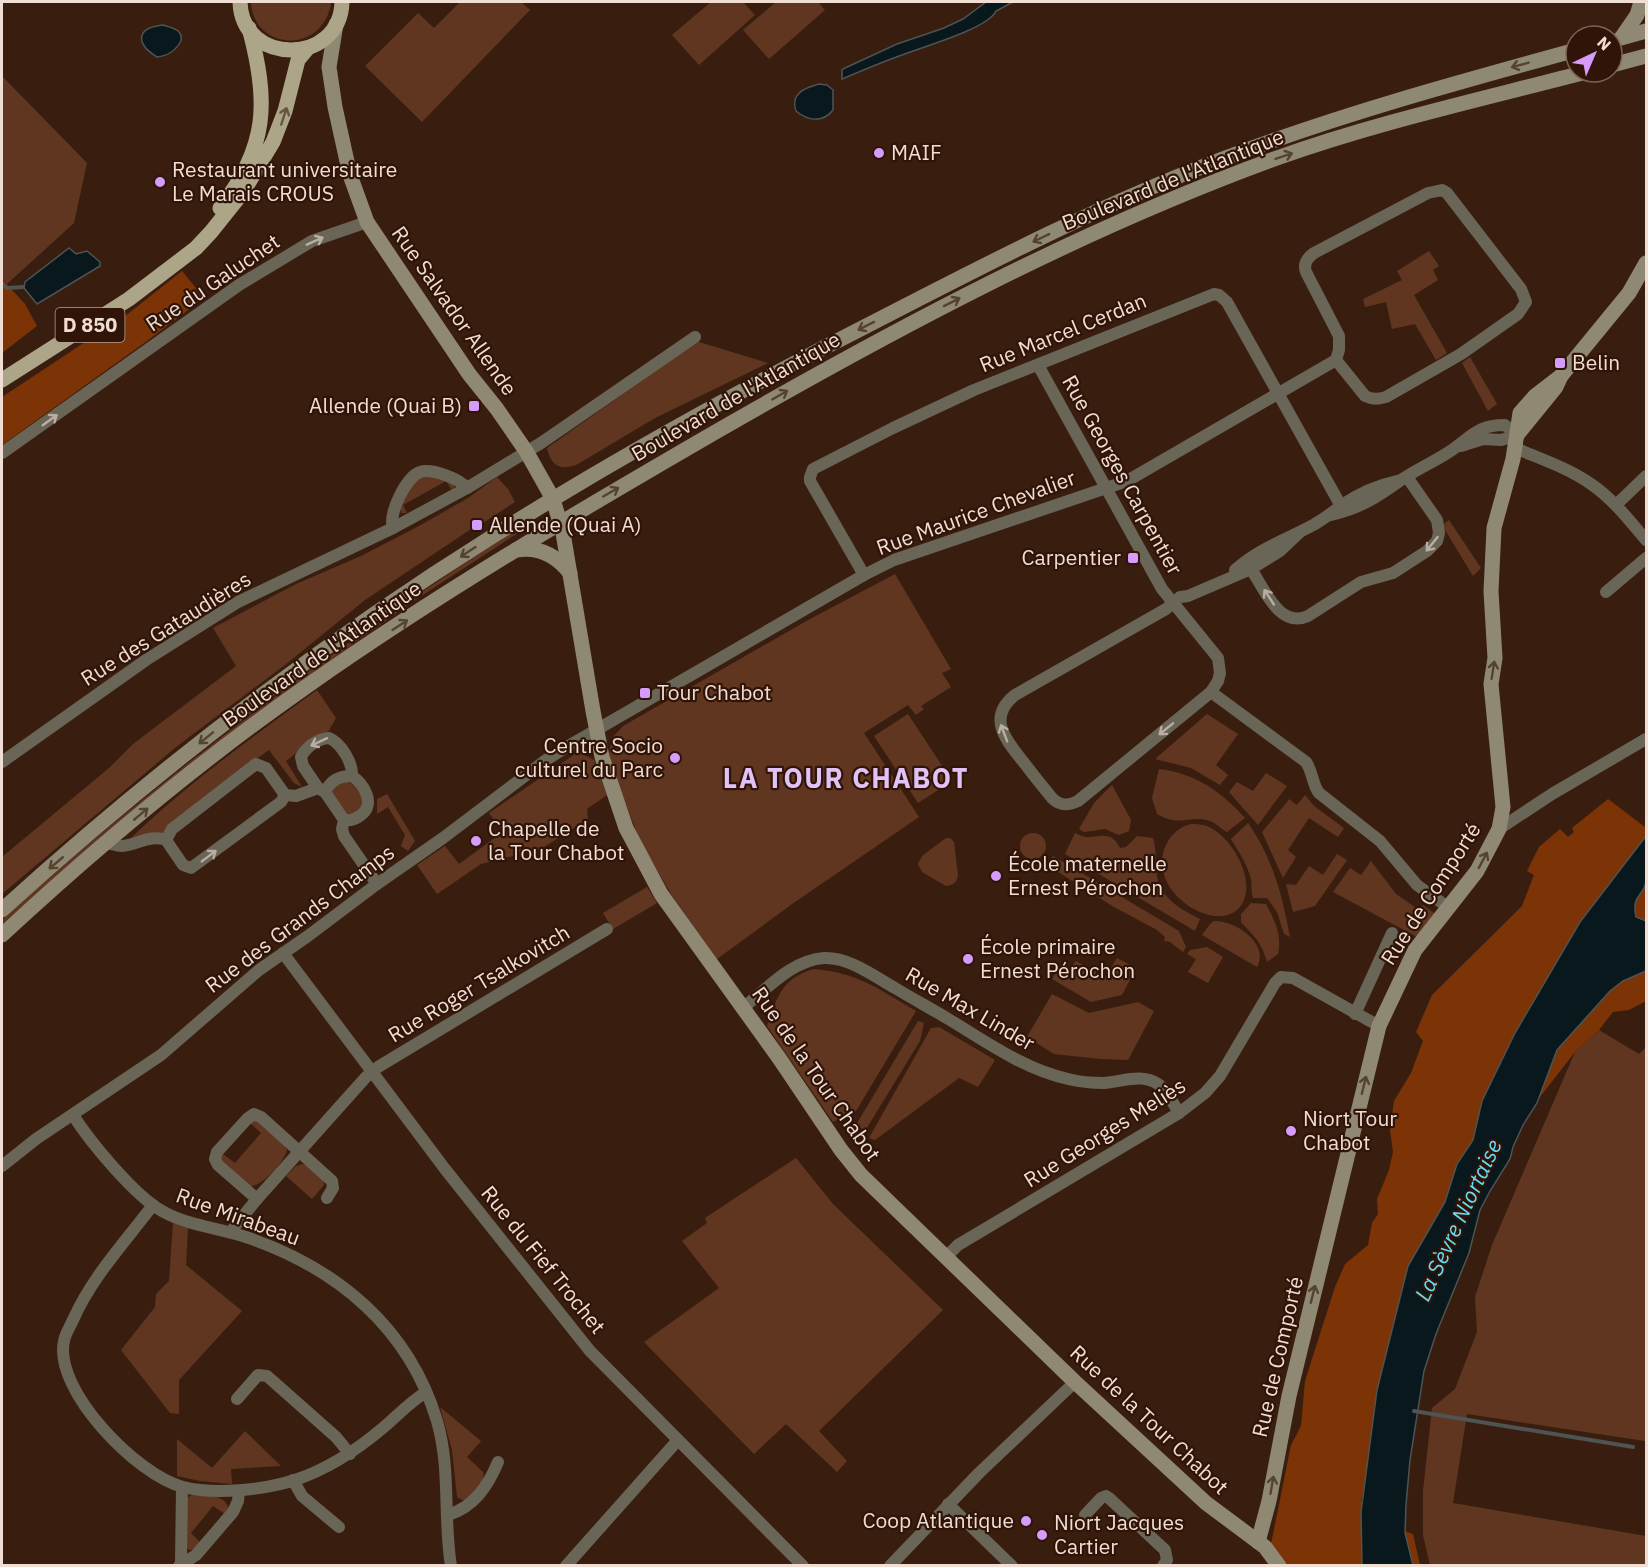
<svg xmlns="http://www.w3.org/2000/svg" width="1648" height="1567" font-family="'IBM Plex Sans',sans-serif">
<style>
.green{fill:#613621}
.forest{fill:#7c3406}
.water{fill:#09181c;stroke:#4e5353;stroke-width:1.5}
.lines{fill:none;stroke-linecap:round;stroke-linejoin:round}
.stream{stroke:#4e5353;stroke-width:4}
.street{stroke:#696557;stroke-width:12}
.secondary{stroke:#8f8973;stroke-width:15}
.primary{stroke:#ada588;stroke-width:15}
.oneway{stroke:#554332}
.oneway2{stroke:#685541}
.oneway3{stroke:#baada2}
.poi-dot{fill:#d59cfb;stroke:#2f1407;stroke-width:2}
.labels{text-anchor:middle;stroke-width:4.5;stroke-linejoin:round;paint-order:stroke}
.shield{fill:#2f1407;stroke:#b6a196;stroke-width:1.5}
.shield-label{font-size:20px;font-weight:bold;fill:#f0ddd4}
.poi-label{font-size:21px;fill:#f0ddd4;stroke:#2f1407;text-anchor:start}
.street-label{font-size:21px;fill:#f0ddd4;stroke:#2f1407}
.water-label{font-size:22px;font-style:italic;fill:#63ddf8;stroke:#2f1407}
.district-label{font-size:27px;font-weight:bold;letter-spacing:1.5px;fill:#e1c2f7;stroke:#2f1407}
</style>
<rect width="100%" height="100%" fill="#391e10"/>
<g class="green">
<path d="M251 2H331V4C321 56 253 50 251 2Z"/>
<path d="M460 2H521L530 10 422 122 365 66 418 13 434 28Z"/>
<path d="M711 2H743L755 15 699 65 672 35Z"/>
<path d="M776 2H818L825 10 769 59 743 30Z"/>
<path d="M2 76 87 163 74 223 7 284 2 279Z"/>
<path d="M1429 251 1439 266 1433 270 1438 280 1414 295 1447 353 1436 360 1415 324 1392 329 1386 302 1365 307 1363 299 1402 280 1397 271Z"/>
<path d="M699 342 768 363 655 418 578 464C562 471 551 467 547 448L664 365Z"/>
<path d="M1470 357 1497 404 1488 411 1462 363Z"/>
<path d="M423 475 451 480 455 486 452 490 446 481 403 505 407 513H401C398 500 411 481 423 475Z"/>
<path d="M497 477 508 489 515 502 483 523 480 520 471 529 365 600 285 665 176 747 2 894V857L109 768 133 744 236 666 213 628 296 584 361 556 419 526 468 498Z"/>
<path d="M1449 520 1481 568 1473 576 1442 525Z"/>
<path d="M519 528 521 531 412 602 254 715 70 864 2 924V920L7 915C167 772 338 644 519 528Z"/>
<path d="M895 574 951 669 942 673 951 687 921 706 924 709 916 715 908 705 864 733 919 817 795 902 717 959 671 894 641 843 608 759 612 738 623 726 810 619Z"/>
<path d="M317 690 336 718 327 734 309 743 286 761 302 787 294 783 269 750 245 767 164 835 130 839C188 783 253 737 317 690Z"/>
<path d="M908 714 952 781 918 803 874 736Z"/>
<path d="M1207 714 1238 734 1216 765 1228 775 1220 785 1191 768 1155 759Z"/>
<path d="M578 752 594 760 607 795 587 809 588 819 541 849 481 864 437 894 417 865 445 846 459 864 503 832 489 813Z"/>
<path d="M1159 769C1195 773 1222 792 1245 818L1227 832C1221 829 1216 823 1210 821 1189 814 1181 828 1157 814L1152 798Z"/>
<path d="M1266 773 1287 786 1258 825 1229 792 1237 782 1253 791Z"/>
<path d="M346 781C355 784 362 793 364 803L354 815 346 814 332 793 335 785Z"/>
<path d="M1112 785 1131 820 1129 831 1119 835 1105 829 1084 832 1079 829 1094 803Z"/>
<path d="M387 794 415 841 408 851 401 846 405 835 388 807 377 814V799Z"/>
<path d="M1305 795 1314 806 1344 828 1338 837 1309 818 1288 850 1296 857 1283 878 1262 832 1287 802 1289 799 1297 805Z"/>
<path d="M1248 823C1273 859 1282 894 1290 937L1284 934 1277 912 1267 898H1253C1251 892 1252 886 1251 879 1247 864 1239 852 1231 839Z"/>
<path d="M1191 824C1197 824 1203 824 1209 827 1231 837 1254 876 1244 900 1226 943 1141 892 1167 843 1172 833 1180 827 1191 824Z"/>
<path d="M1075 833C1080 835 1085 838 1090 837 1104 835 1113 833 1120 848L1126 847 1137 836 1153 838C1157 852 1155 862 1157 876 1160 898 1182 910 1200 919L1195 931 1065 854Z"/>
<circle cx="1033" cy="846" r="13"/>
<path d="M946 838H950L954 842 958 875C957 883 953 885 946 886L922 872 918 864 922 856Z"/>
<path d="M1337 854 1347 860 1315 906 1293 912 1286 884 1296 885 1309 866 1323 875Z"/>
<path d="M1053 856 1179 931 1186 947 1183 952 1170 942 1164 941 1165 937 1157 930 1114 907 1047 865Z"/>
<path d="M1371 861 1396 894 1419 910 1423 905 1435 914 1417 937 1333 892 1350 868 1361 875Z"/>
<path d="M647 887 657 903 613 929 603 913Z"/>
<path d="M1251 903 1266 904C1275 921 1282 934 1278 954L1267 962C1260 939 1256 939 1241 922V914Z"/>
<path d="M1214 921C1234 920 1270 943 1257 967L1202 935 1210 924Z"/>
<path d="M1207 947 1223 957 1208 983 1188 972 1196 959 1187 954 1190 950Z"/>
<path d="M1117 958 1136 968 1122 995 1091 1002 1052 979 1062 963 1070 968 1076 961 1105 977Z"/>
<path d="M814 969C859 973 878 989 916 1011L856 1111 833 1122 767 1026C777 997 782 978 814 969Z"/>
<path d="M1052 994 1089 1013 1138 1002 1154 1011 1128 1060 1100 1059 1054 1054 1027 1037Z"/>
<path d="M918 1021 924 1023 920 1041 865 1131 856 1125Z"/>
<path d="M939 1027 995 1060 978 1087 959 1078 875 1140 869 1138 931 1028Z"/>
<path d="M1599 1030 1639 1054 1646 1047V1432L1645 1441 1467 1414 1453 1503 1646 1536V1565L1430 1566 1423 1535V1491L1432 1408 1455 1389 1477 1332 1475 1297 1492 1245 1575 1052Z"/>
<path d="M256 1120 284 1143 287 1150C284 1162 263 1186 250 1186L221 1161V1156L223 1154 235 1163 261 1133 250 1123Z"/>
<path d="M796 1158 833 1204 943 1310 819 1431 847 1461 837 1472 786 1424 754 1454 644 1342 719 1288 682 1241 707 1223 705 1218Z"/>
<path d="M302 1164 309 1165 323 1179 324 1185 312 1199 286 1176 296 1166Z"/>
<path d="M173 1223 188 1228 186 1265 242 1311 179 1380V1414L170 1413 121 1350 155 1307 156 1294 169 1281Z"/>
<path d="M440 1407 481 1441 467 1457 483 1472 484 1480 469 1499 462 1500 457 1497 452 1450Z"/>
<path d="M245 1431 281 1466 231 1469 232 1484 200 1481 177 1476V1439L212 1468Z"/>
<path d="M193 1494C207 1496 225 1494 229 1509L225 1514 213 1506 191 1533 200 1542 194 1550H189L185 1545 186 1499Z"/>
</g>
<g class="forest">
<path d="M182 271 204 298 147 341 2 445V397L129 313Z"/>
<path d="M2 279 25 304 37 326 2 353Z"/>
<path d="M1608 799 1645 827 1646 825V1001L1629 1010 1613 1012 1599 1030 1575 1052 1484 1169 1370 1470 1361 1501 1372 1508 1391 1526 1413 1534 1420 1565H1285L1271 1544 1291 1445 1301 1426 1305 1381 1335 1287 1345 1264 1368 1245 1372 1223 1378 1214 1377 1199 1389 1170 1393 1152 1390 1130 1394 1101 1411 1073 1423 1041 1416 1032 1432 995 1522 906 1534 875 1527 871 1539 847 1560 829 1568 837 1574 832 1572 828Z"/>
</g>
<g class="water">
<path d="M986 2H1013L996 11C988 29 919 48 899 56 880 63 861 71 842 79V70L845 68 897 44 944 28 963 19Z"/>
<path d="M163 25C172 28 183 29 181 41 176 50 167 56 157 57 136 44 135 28 163 25Z"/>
<path d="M819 84 827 85 833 90V110C823 123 808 121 796 111 790 94 804 88 819 84Z"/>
<path d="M69 248 76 254 87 251 100 262V266L37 304 24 288 25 282Z"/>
<path d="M1646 836C1647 851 1648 867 1646 881 1644 897 1631 894 1636 917L1646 921V971L1623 981 1610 991 1557 1050 1537 1103 1523 1125 1513 1147 1510 1159 1490 1191 1480 1210 1469 1253 1436 1334 1424 1371 1410 1460 1406 1505 1405 1533 1413 1565H1362L1361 1512 1377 1390 1408 1266 1445 1202 1457 1164 1473 1140 1482 1101 1515 1033 1580 922Z"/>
</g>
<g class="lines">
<g class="stream">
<path d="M2 284 7 288 23 287"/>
<path d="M1414 1411 1633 1447"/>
</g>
<g class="street">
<path d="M1038 365 1162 589 1218 658 1220 673 1218 681 1211 692 1306 762C1313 772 1312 784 1319 793L1380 841 1417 885 1449 908"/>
<path d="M1461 446 1483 439 1501 440 1517 435"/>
<path d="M1515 448C1541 459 1568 468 1591 484 1613 499 1629 520 1646 540"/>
<path d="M2 453 239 285 312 241 367 222"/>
<path d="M1616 505 1646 476"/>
<path d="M1331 515C1361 508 1377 497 1401 480 1417 469 1436 461 1452 450 1472 436 1477 425 1505 425L1517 435"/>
<path d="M393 528C388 514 406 477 420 472 432 468 460 479 467 488"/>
<path d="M1251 569C1264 588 1279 629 1308 616L1361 582 1393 573 1427 551 1437 541 1439 533 1437 520 1407 477"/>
<path d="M1235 570C1259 548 1288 539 1315 524 1325 518 1333 512 1342 505 1358 494 1378 485 1397 481"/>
<path d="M864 575 810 481V477L813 469 893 428 974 390 1214 294 1219 295 1227 302 1341 506"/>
<path d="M1606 592 1646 558"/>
<path d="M1211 692 1078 801C1068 806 1060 806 1052 798 1043 787 1034 776 1025 764 1008 742 985 719 1015 695L1166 609 1180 597 1188 596 1251 569 1280 551 1299 533"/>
<path d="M2 762 146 660 238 602 393 528 467 488 541 443 695 337"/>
<path d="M318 788 303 766 301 757C306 747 317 739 329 738 341 743 353 763 352 776 364 784 376 804 361 815 356 819 351 821 344 820"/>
<path d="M325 792C331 780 339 776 352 776"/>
<path d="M285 795 296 796 318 788 325 792 344 820 342 829 344 836 377 884"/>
<path d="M1499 829 1552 794 1646 739"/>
<path d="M107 843C112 844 117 846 122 846 137 845 150 834 166 840L183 865 191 868 281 802 285 795 266 768 256 764 172 829 166 840"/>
<path d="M283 953 445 1169 590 1351 803 1566"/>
<path d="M744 1007C767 989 792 960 824 958 849 957 874 976 895 988 913 999 932 1009 950 1020 988 1043 1024 1069 1068 1079 1080 1082 1092 1083 1104 1083 1121 1082 1142 1073 1158 1084 1167 1090 1173 1103 1179 1113"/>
<path d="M1355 1014 1392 933"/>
<path d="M73 1115C90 1142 135 1196 162 1211 188 1226 221 1228 249 1238 338 1269 409 1328 437 1421 451 1469 443 1517 451 1566"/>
<path d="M2 1166 36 1139 161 1055 259 970 308 936 377 884 443 838 546 760 565 748 864 575 894 560 1127 481 1336 360 1339 350V336L1306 272C1303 264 1307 258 1314 253L1428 193 1442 190 1447 193 1521 289 1526 302 1518 314 1461 354 1386 397C1378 399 1373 400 1365 396L1336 360"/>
<path d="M257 1199 218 1165 215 1159 217 1152 247 1119 254 1114 261 1117 332 1181 333 1188 327 1198"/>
<path d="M153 1205C125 1242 92 1277 73 1320 70 1327 65 1334 64 1341 53 1390 138 1476 183 1487 215 1495 263 1490 295 1480 328 1469 357 1450 384 1427 398 1415 410 1402 426 1392"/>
<path d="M232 1232 235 1226 257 1199 366 1077 378 1067 607 929"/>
<path d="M946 1257 958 1245 1179 1113 1205 1093 1220 1076 1275 983 1281 977 1293 978 1379 1026"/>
<path d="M237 1399 258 1375 267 1376 336 1437 350 1454"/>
<path d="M293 1480 302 1496 339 1527"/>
<path d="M948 1504 1012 1566"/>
<path d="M448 1515C474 1507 488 1486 498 1462"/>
<path d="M1085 1515 1101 1498 1106 1496 1109 1498 1165 1550 1167 1560 1163 1566"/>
<path d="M181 1562 182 1487"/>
<path d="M179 1566 196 1555 233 1512 238 1501 239 1491"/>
<path d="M566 1566 678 1440"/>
<path d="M890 1566 979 1473 1075 1382"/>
</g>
<g class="secondary">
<path d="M336 24 329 67 335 107 350 175 367 222 469 374 497 409 526 451 553 499 563 533 593 711 602 757 626 828 661 894 779 1058 841 1150 861 1175 1075 1382 1206 1503 1265 1547 1279 1566"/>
<path d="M1622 37 1637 15 1641 2"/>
<path d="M1621 38 1646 31"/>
<path d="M1612 65 1646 56"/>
<path d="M1517 435 1556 387 1561 376 1629 293 1646 263"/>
<path d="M516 550C539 546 556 555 570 573"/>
<path d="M2 910C154 772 319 645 493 536 617 458 744 388 874 322 990 262 1106 202 1228 157 1342 114 1459 82 1576 50"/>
<path d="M2 935C98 846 200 761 307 686 439 593 579 511 719 430 898 327 1082 229 1277 158 1378 122 1483 99 1586 72"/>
<path d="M1258 1542 1269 1501 1289 1396 1379 1026 1415 950 1477 871 1499 829 1503 807 1491 684 1495 658 1491 591 1494 528 1513 459 1520 413 1535 396 1561 376"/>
</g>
<g class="primary">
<path d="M240 2C242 66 340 66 342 2"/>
<path d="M220 208C268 147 269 101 249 28"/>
<path d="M2 380 129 299 196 248 211 232 243 192 273 142 285 111 298 60 308 48"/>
</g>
</g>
<defs><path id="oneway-shaft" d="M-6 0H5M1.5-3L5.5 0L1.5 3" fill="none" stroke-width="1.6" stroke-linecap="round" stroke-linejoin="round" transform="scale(1.5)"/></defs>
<g class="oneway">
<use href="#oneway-shaft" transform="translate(1520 65) rotate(165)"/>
<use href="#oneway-shaft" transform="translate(1284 156) rotate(-19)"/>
<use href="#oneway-shaft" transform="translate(1041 238) rotate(154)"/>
<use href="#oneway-shaft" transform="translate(952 302) rotate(-27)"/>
<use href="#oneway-shaft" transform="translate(866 326) rotate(153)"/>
<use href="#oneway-shaft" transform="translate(780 395) rotate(-30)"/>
<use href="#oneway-shaft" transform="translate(611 492) rotate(-30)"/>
<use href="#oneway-shaft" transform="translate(468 552) rotate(147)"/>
<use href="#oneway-shaft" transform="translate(400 625) rotate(-33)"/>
<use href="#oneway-shaft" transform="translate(1493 670) rotate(-81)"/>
<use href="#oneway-shaft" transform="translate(206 738) rotate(141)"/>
<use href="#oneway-shaft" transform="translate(141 814) rotate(-40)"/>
<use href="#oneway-shaft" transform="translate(1483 860) rotate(-62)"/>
<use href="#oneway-shaft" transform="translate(56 863) rotate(140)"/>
<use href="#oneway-shaft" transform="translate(1364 1085) rotate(-76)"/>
<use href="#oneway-shaft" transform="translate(1313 1294) rotate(-76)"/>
<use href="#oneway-shaft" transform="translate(1272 1485) rotate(-80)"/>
</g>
<use class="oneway2" href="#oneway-shaft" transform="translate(284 116) rotate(-72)"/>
<g class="oneway3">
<use href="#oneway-shaft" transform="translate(315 241) rotate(-24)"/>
<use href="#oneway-shaft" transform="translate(50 420) rotate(-36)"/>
<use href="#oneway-shaft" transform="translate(1432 544) rotate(129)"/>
<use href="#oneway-shaft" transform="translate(1269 597) rotate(-123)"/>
<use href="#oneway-shaft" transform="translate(1166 729) rotate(141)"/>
<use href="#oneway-shaft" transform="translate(1004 733) rotate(-111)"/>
<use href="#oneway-shaft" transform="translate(319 742) rotate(155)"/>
<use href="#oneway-shaft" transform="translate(209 856) rotate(-37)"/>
</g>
<g class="poi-dot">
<circle cx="879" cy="153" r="6"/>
<circle cx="160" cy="182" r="6"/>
<rect x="1554" y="357" width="12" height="12" rx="3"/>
<rect x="468" y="400" width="12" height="12" rx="3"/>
<rect x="471" y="519" width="12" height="12" rx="3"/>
<rect x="1127" y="552" width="12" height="12" rx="3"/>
<rect x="639" y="687" width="12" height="12" rx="3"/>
<circle cx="675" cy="758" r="6"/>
<circle cx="476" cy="841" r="6"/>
<circle cx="996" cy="876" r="6"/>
<circle cx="968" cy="959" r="6"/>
<circle cx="1291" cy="1131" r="6"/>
<circle cx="1026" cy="1521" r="6"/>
<circle cx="1042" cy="1535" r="6"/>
</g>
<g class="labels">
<rect class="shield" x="55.5" y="308" width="69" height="34" rx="4.5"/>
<g class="shield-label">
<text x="90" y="332">D 850</text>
</g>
<g class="poi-label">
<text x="891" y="160">MAIF</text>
<text x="172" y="177">Restaurant universitaire<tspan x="172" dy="24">Le Marais CROUS</tspan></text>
<text x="1572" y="370">Belin</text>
<text x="462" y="413" text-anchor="end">Allende (Quai B)</text>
<text x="489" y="532">Allende (Quai A)</text>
<text x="1121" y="565" text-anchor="end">Carpentier</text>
<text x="657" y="700">Tour Chabot</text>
<text x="663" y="753" text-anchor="end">Centre Socio<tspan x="663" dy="24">culturel du Parc</tspan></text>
<text x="488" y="836">Chapelle de<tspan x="488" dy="24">la Tour Chabot</tspan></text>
<text x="1008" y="871">École maternelle<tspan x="1008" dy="24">Ernest Pérochon</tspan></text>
<text x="980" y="954">École primaire<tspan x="980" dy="24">Ernest Pérochon</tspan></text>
<text x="1303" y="1126">Niort Tour<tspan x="1303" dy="24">Chabot</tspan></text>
<text x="1014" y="1528" text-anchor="end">Coop Atlantique</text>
<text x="1054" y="1530">Niort Jacques<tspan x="1054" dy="24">Cartier</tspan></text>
</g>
<g class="street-label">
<text transform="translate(1173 180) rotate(-22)" y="7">Boulevard de l'Atlantique</text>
<text transform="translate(213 283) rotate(-34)" y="7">Rue du Galuchet</text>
<text transform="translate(454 311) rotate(55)" y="7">Rue Salvador Allende</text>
<text transform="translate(1063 333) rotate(-22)" y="7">Rue Marcel Cerdan</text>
<text transform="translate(736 397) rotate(-30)" y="7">Boulevard de l'Atlantique</text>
<text transform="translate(1122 475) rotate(61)" y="7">Rue Georges Carpentier</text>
<text transform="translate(976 513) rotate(-20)" y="7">Rue Maurice Chevalier</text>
<text transform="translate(166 629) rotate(-32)" y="7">Rue des Gataudières</text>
<text transform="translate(322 654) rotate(-35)" y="7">Boulevard de l'Atlantique</text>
<text transform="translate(1431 894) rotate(-57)" y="7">Rue de Comporté</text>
<text transform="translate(300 919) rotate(-37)" y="7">Rue des Grands Champs</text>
<text transform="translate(479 984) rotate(-31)" y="7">Rue Roger Tsalkovitch</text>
<text transform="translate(970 1009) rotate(30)" y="7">Rue Max Linder</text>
<text transform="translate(816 1074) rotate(55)" y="7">Rue de la Tour Chabot</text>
<text transform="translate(1105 1133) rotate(-32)" y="7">Rue Georges Meliès</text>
<text transform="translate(238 1217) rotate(20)" y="7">Rue Mirabeau</text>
<text transform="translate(543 1260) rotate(51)" y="7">Rue du Fief Trochet</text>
<text transform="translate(1278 1357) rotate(-77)" y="7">Rue de Comporté</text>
<text transform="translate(1149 1420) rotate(43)" y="7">Rue de la Tour Chabot</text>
</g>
<g class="water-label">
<text transform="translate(1458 1220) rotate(-65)" y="8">La Sèvre Niortaise</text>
</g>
<g class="district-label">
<text x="846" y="788">LA TOUR CHABOT</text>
</g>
</g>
<rect width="1648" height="1567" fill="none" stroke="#f0ddd4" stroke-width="6"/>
<g transform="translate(1594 54) rotate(44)"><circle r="28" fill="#2f1407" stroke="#7c6459" stroke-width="1.5"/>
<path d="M0-4.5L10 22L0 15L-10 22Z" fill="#d59cfb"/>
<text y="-9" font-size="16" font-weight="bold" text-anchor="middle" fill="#f0ddd4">N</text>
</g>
</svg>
